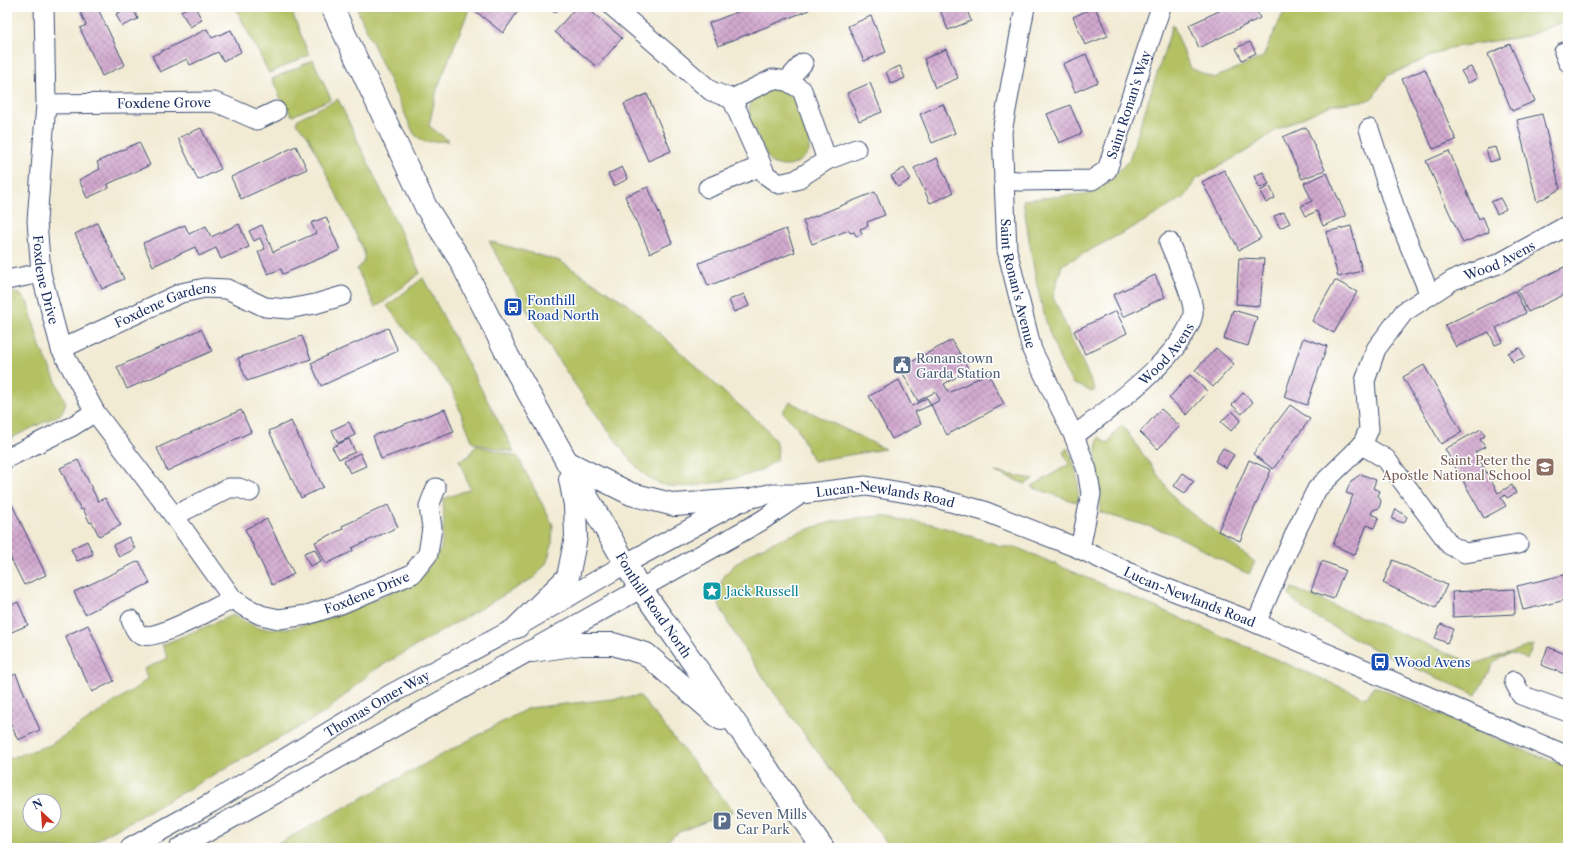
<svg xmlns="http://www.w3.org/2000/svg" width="1575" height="855" font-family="'Libre Caslon Text',serif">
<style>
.green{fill:#b3c164;stroke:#677861;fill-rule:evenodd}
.building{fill:url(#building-cross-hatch)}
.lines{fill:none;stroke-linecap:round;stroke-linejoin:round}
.minor-casing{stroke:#3b4b70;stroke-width:21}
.major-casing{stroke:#3b4b70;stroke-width:24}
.minor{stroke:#fff;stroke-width:19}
.major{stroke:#fff;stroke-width:22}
.labels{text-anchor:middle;stroke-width:3;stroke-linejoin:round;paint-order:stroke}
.street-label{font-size:13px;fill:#1b2f5e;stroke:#fff}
.transit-label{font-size:13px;fill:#164399;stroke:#fff;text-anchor:start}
.service-label{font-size:13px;fill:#4e5e75;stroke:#fff;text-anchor:start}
.education-label{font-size:13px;fill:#785e54;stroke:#fff;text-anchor:end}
.culture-label{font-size:13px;fill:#0d838f;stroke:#fff;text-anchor:start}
</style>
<defs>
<pattern id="building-cross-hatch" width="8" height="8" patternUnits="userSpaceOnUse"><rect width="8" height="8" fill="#d2a9cf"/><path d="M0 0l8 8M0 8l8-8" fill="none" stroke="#aa8aab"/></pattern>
</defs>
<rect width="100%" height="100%" fill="#fff"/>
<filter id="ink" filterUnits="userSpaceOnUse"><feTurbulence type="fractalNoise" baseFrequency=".025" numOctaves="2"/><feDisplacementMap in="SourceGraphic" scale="8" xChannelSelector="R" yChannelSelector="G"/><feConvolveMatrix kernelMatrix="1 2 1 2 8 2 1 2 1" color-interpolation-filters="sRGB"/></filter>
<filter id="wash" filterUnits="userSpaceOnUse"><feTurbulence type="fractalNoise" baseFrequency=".012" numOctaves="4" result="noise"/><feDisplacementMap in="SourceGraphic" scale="16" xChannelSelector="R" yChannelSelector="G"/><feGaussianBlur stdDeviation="0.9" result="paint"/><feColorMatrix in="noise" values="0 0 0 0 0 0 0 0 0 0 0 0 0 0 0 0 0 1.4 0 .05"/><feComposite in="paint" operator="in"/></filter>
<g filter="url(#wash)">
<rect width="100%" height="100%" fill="#f2ebd4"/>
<g class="green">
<path d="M235 7H290L309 55 269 73Z"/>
<path d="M356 7H470L437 89 429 126 449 141 424 142 414 134Z"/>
<path d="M1286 7H1343L1354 10 1362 7H1568V20L1527 36 1449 48 1387 76 1371 100 1331 105 1278 129 1248 150 1195 180 1186 196 1145 221 1062 265 1053 297 1095 390 1091 392 1083 387 1073 384C1041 334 1032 259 1023 200L1093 193 1109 181 1129 160 1173 24 1190 68 1214 78 1263 57Z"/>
<path d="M313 60 331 99 292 116 288 109 286 110 272 79Z"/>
<path d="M774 88C783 91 792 94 798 103 806 115 810 138 809 152 797 166 787 170 770 162L749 119V105L759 94Z"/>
<path d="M338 99 420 273 384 302 375 307 357 269C364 264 365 259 364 251L308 136 296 123 298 119 301 117Z"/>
<path d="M489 241 560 261 629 305 727 395 764 426 775 440 778 449 777 460C769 465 761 471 753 473 733 480 680 492 661 484 639 476 623 450 610 433 565 373 523 309 489 241Z"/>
<path d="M423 278 514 451 512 452 473 443 451 388 387 306Z"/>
<path d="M14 293 20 294 28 303 40 346 66 403 61 414 7 440V295Z"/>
<path d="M790 402 885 449 813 461 797 427 782 412Z"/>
<path d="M1122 425 1178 503 1255 562 1249 574C1223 563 1200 546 1174 535 1150 525 1125 521 1100 512 1100 504 1101 497 1100 490 1099 472 1092 454 1099 437L1108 444 1114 433Z"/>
<path d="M476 445 518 457 553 525 552 544 547 562 535 577 371 672 326 712 83 848H7V759L50 745 137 687 147 679 144 669 168 658 162 645 233 615 258 628 287 629 328 619 420 580 441 549 444 521 443 499 470 489 459 460 468 457ZM30 801H54V825H30Z"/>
<path d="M1067 448C1076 464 1080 484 1078 503L1031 487 1069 464 1063 452Z"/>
<path d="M995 472 1033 479 1025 484Z"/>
<path d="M881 516 933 524 1001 546 1018 548 1366 698 1374 686 1515 747 1568 767V848H891C866 815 712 620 717 594 718 588 724 574 729 570 751 546 810 527 841 520 854 518 868 517 881 516Z"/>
<path d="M1292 588 1474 664 1533 645 1527 660C1514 652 1505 652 1493 664L1476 695 1377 651 1307 612 1289 596Z"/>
<path d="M640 696 733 811 679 832 667 841 669 848H270L528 708Z"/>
</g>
<g id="blocks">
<g class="building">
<path d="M78 7H97L125 65 102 76 80 28 86 25Z"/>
<path d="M130 7H133L138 19 122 26 116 14Z"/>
<path d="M188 7H195L202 20 190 27 181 11Z"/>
<path d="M470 7H521L503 33Z"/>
<path d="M547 7H560L555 13Z"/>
<path d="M576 7H586L622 38 597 67 555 32Z"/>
<path d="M750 7H808L809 10 718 46 709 23Z"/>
<path d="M939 7H966L971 21 948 30Z"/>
<path d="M1095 7 1108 36 1085 45 1073 17Z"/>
<path d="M1224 7H1255L1260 18 1199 48 1189 25 1219 11 1218 10Z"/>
<path d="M871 16 886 52 864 61 848 26Z"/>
<path d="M207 29 212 38 231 30 241 52 223 61 218 52 190 65 187 59 160 72 152 56Z"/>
<path d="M1250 42 1256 53 1242 60 1236 48Z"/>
<path d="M1510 44 1535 101 1512 111 1488 54Z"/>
<path d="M946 49 958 78 935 88 924 59Z"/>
<path d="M1086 54 1098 82 1075 92 1063 64Z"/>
<path d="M900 66 905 78 891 84 886 72Z"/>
<path d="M1471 67 1477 78 1468 83 1461 71Z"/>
<path d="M1425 69 1456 140 1433 149 1402 79Z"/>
<path d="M870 83 882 112 859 121 847 93Z"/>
<path d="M647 94 671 151 648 161 624 104Z"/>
<path d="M943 104 955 133 932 143 920 114Z"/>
<path d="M1070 105 1082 133 1059 143 1047 114Z"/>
<path d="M1542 114 1560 189 1537 202 1517 120Z"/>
<path d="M1306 127 1325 170 1302 179 1283 137Z"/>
<path d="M201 128 221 169 198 180 178 138Z"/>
<path d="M139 142 150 165 108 184 109 188 87 198 79 180 100 169 97 162Z"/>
<path d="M296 146 307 169 241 199 231 177Z"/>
<path d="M1496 147 1500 159 1490 162 1486 149Z"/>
<path d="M1449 151 1479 219 1483 217 1489 232 1463 243 1426 161Z"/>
<path d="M937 158 953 193 930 203 914 168Z"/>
<path d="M622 167 628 179 614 186 608 174Z"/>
<path d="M904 168 911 179 898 187 891 176Z"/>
<path d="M1224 170 1261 238 1239 250 1202 182Z"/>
<path d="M1263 172 1269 184 1260 188 1254 176Z"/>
<path d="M1327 173 1346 216 1323 226 1317 211 1306 216 1301 206 1312 201 1304 183Z"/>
<path d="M1270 186 1275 198 1266 203 1260 191Z"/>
<path d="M648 187 672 243 650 253 625 196Z"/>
<path d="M875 192 885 215 867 222 868 226 860 229 862 234 856 236 854 232 850 233 849 230 812 244 803 221Z"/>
<path d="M1500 198 1506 209 1497 214 1491 202Z"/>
<path d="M1284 212 1290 223 1280 228 1274 216Z"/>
<path d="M326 217 340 250 283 274 281 269 268 274 258 252 265 249 260 238 254 241 249 231 262 225 273 252 316 233 311 223Z"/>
<path d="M97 223 124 279 102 289 75 234Z"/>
<path d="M239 224 249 247 221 259 216 248 199 256 195 247 153 266 143 243 185 225 189 234 206 226 211 237Z"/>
<path d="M1351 226 1362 271 1338 277 1326 232Z"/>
<path d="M786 229 795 252 708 286 699 263Z"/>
<path d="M1239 258 1264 259 1260 306 1236 304Z"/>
<path d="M1568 265V293L1528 312 1517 290Z"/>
<path d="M1155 275 1165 297 1123 317 1113 295Z"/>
<path d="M1335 280 1357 292 1334 333 1312 321Z"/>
<path d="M1515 291 1526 313 1496 328 1503 342 1495 345 1489 332 1456 347 1445 325Z"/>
<path d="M744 294 749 306 734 312 729 300Z"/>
<path d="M1233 310 1257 317 1248 346 1224 339Z"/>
<path d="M1116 311 1127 333 1085 354 1074 331Z"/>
<path d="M388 328 398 351 321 386 311 363Z"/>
<path d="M201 329 212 351 127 389 117 367Z"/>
<path d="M302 336 311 359 247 381 238 358Z"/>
<path d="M1303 338 1327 346 1307 405 1284 397Z"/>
<path d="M952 340 969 370 944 384 949 393 988 373 1004 404 947 435 931 405 940 400 935 392 918 401 900 368Z"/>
<path d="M1216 348 1234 364 1213 387 1195 370Z"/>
<path d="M1520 348 1525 357 1513 362 1508 353Z"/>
<path d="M1424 365 1462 432 1441 444 1403 377Z"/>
<path d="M1190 375 1208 392 1187 415 1169 398Z"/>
<path d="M899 380 912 406 927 398 931 405 915 412 921 424 892 439 869 396Z"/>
<path d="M1243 393 1253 402 1242 414 1232 405Z"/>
<path d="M1290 405 1310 419 1273 469 1253 454Z"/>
<path d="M445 409 454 432 381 459 373 436Z"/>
<path d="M1161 409 1180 426 1158 449 1140 432Z"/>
<path d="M241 410 251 432 167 471 157 448Z"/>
<path d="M1232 411 1241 420 1231 431 1221 422Z"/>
<path d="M291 421 323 487 301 498 269 431Z"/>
<path d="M349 422 355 435 338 443 332 430Z"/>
<path d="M1481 429 1485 436 1480 439 1485 447 1475 452 1498 493 1512 485 1516 493 1507 498 1505 495 1501 498 1506 506 1484 518 1445 449Z"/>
<path d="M349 439 355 452 339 459 332 447Z"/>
<path d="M1223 448 1234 455 1226 468 1215 461Z"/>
<path d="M360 453 366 466 350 473 344 461Z"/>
<path d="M78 460 98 501 105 498 121 525 99 536 92 522 90 523 83 509 81 510 60 468Z"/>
<path d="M1249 460 1271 470 1240 541 1218 531Z"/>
<path d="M1183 473 1194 481 1185 493 1174 486Z"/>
<path d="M1361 474 1376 480 1373 488 1380 491 1378 496 1381 501 1379 508 1373 510 1371 514 1379 517 1374 528 1367 525 1355 555 1333 545 1353 495 1346 493 1351 481Z"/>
<path d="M7 494 46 575 24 585 7 551Z"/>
<path d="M388 505 398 527 352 548 353 551 326 564 315 542 343 529 342 526Z"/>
<path d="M1396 509 1407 517 1404 523 1392 519Z"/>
<path d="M267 519 294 574 272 585 245 529Z"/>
<path d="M129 537 135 549 119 557 113 545Z"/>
<path d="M87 541 93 554 77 561 71 549Z"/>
<path d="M315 549 321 561 310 566 304 553Z"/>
<path d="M1393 560 1447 585 1436 608 1383 583Z"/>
<path d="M139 561 150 583 85 614 74 592Z"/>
<path d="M1322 561 1345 570 1333 599 1311 591Z"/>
<path d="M1568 574V606L1566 600 1523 610 1517 586Z"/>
<path d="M1514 589 1515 614 1453 617 1452 592Z"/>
<path d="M18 602 28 625 7 634V607Z"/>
<path d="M1441 624 1453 629 1447 643 1435 638Z"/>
<path d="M88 625 114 681 92 692 65 636Z"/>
<path d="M1548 647 1568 655V667L1565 674 1541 665Z"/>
<path d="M16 674 40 730 18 740 7 716V678Z"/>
</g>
</g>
</g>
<g filter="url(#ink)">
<use href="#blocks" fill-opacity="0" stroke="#3b4b70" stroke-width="1"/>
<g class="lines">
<defs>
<g id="minor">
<path id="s1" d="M44 7 46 104 37 221 41 273 61 349 95 412 174 516 233 599 245 607 261 615 279 619 307 615 341 604 412 574 428 554 432 528 429 506 436 488"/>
<path d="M613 7 711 91 732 99 766 175 779 184 796 180 827 160 856 149"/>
<path id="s2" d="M1025 7 1002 132 1007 250 1032 350 1074 436 1087 470 1091 494 1080 549"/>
<path d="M1564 52 1568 62"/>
<path d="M787 81 803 63"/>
<path d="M732 99 773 79 787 81 802 90 827 160"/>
<path id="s3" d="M46 104 214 102 225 106 257 120 276 111"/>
<path d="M1369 129 1397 215 1430 295"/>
<path id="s4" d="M1004 180 1019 181 1092 180 1107 170 1161 7"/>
<path d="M708 188 761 166"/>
<path d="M7 280 41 273"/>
<path id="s5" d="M61 349 181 293 205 288 227 289 265 307 288 309 315 304 342 296"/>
<path id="s6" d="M1074 436C1106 411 1185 355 1193 314 1195 300 1175 257 1169 242"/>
<path d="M1362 445 1386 459 1450 545 1465 553 1518 544"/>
<path d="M7 458 71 427 95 412"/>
<path d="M174 516 229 488H239L250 492"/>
<path d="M131 620C133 625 136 633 141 635 158 641 215 607 233 599"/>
<path id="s7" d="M1256 623 1298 527 1317 489 1362 445 1369 429 1365 381 1376 349 1404 312 1453 280 1498 264 1568 225"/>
<path d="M1514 681 1521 695 1568 712"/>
<path id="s8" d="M130 848 211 803 391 694 517 627 625 564 743 500 769 494H801L866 486 936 498 984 511 1080 549 1145 580 1256 623 1568 756"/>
<path d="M179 848 761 521 801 494"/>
</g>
<g id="major">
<path id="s9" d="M332 7 426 207 460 260 508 356 567 462 635 580 823 848"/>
<path d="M567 462 631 494 675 505 743 500"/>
<path d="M517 627 568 577 576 537 575 505 570 479"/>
<path d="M532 651 580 644H613L646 654 721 719"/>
</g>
</defs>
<use href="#minor" class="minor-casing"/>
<use href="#major" class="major-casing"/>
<use href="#minor" class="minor"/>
<use href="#major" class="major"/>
</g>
</g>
<defs>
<symbol id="bus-square" viewBox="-11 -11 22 22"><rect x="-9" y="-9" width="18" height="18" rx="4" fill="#1a4fb4" stroke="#fff"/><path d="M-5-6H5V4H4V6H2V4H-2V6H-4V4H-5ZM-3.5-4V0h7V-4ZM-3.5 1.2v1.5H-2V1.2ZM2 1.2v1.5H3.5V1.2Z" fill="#fff"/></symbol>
<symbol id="civic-square" viewBox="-11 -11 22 22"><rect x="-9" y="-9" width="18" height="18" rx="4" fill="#5c6f8a" stroke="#fff"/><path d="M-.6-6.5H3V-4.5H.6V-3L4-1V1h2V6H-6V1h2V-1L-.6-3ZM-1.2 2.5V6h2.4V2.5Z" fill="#fff"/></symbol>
<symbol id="school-square" viewBox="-11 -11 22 22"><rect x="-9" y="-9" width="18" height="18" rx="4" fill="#8d6e63" stroke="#fff"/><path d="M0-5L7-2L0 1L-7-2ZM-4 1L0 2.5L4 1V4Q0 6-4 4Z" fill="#fff"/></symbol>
<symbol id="sight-square" viewBox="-11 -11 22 22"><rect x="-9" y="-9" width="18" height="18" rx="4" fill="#0f9aa8" stroke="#fff"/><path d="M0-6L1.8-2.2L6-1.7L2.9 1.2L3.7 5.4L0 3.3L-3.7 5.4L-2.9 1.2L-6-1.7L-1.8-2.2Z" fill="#fff"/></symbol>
<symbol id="parking-square" viewBox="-11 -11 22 22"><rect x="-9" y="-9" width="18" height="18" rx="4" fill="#5c6f8a" stroke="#fff"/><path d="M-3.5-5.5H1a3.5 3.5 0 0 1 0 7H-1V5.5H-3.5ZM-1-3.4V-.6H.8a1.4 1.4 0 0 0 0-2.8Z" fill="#fff"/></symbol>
</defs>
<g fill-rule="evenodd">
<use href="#bus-square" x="502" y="296" width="22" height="22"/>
<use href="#civic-square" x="891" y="354" width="22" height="22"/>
<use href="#school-square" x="1534" y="456" width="22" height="22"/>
<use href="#sight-square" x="701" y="580" width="22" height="22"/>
<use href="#bus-square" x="1369" y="651" width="22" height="22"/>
<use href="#parking-square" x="711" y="810" width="22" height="22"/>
</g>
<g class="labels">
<g class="street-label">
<text dy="5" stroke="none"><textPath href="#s3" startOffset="118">Foxdene Grove</textPath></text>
<text dy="5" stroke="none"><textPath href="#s4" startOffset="175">Saint Ronan's Way</textPath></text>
<text dy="5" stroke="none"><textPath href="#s7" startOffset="465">Wood Avens</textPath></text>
<text dy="5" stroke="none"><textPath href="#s1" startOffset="274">Foxdene Drive</textPath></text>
<text dy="5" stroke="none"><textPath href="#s2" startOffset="280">Saint Ronan's Avenue</textPath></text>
<text dy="5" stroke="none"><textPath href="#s5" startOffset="114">Foxdene Gardens</textPath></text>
<text dy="5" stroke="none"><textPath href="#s6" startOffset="124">Wood Avens</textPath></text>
<text dy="5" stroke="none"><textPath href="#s8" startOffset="849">Lucan-Newlands Road</textPath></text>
<text dy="5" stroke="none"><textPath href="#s1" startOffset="792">Foxdene Drive</textPath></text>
<text dy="5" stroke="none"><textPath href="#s8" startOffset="1173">Lucan-Newlands Road</textPath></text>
<text dy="5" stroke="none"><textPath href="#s9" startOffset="680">Fonthill Road North</textPath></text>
<text dy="5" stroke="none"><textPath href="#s8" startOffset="286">Thomas Omer Way</textPath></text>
</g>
<g class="transit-label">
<text x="527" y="305">Fonthill<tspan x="527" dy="15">Road North</tspan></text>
<text x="1394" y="667">Wood Avens</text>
</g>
<g class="service-label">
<text x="916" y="363">Ronanstown<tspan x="916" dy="15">Garda Station</tspan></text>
<text x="736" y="819">Seven Mills<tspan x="736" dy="15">Car Park</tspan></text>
</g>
<g class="education-label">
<text x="1531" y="465">Saint Peter the<tspan x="1531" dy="15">Apostle National School</tspan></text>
</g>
<g class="culture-label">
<text x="726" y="596">Jack Russell</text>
</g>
</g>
<rect width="1575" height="855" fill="none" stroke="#fff" stroke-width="24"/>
<g transform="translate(42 813) rotate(334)"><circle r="19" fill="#ffffff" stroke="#a4acbf"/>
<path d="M0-3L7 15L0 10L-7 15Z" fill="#c8321e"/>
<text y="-6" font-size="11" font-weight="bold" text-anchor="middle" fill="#1b2f5e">N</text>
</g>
</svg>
